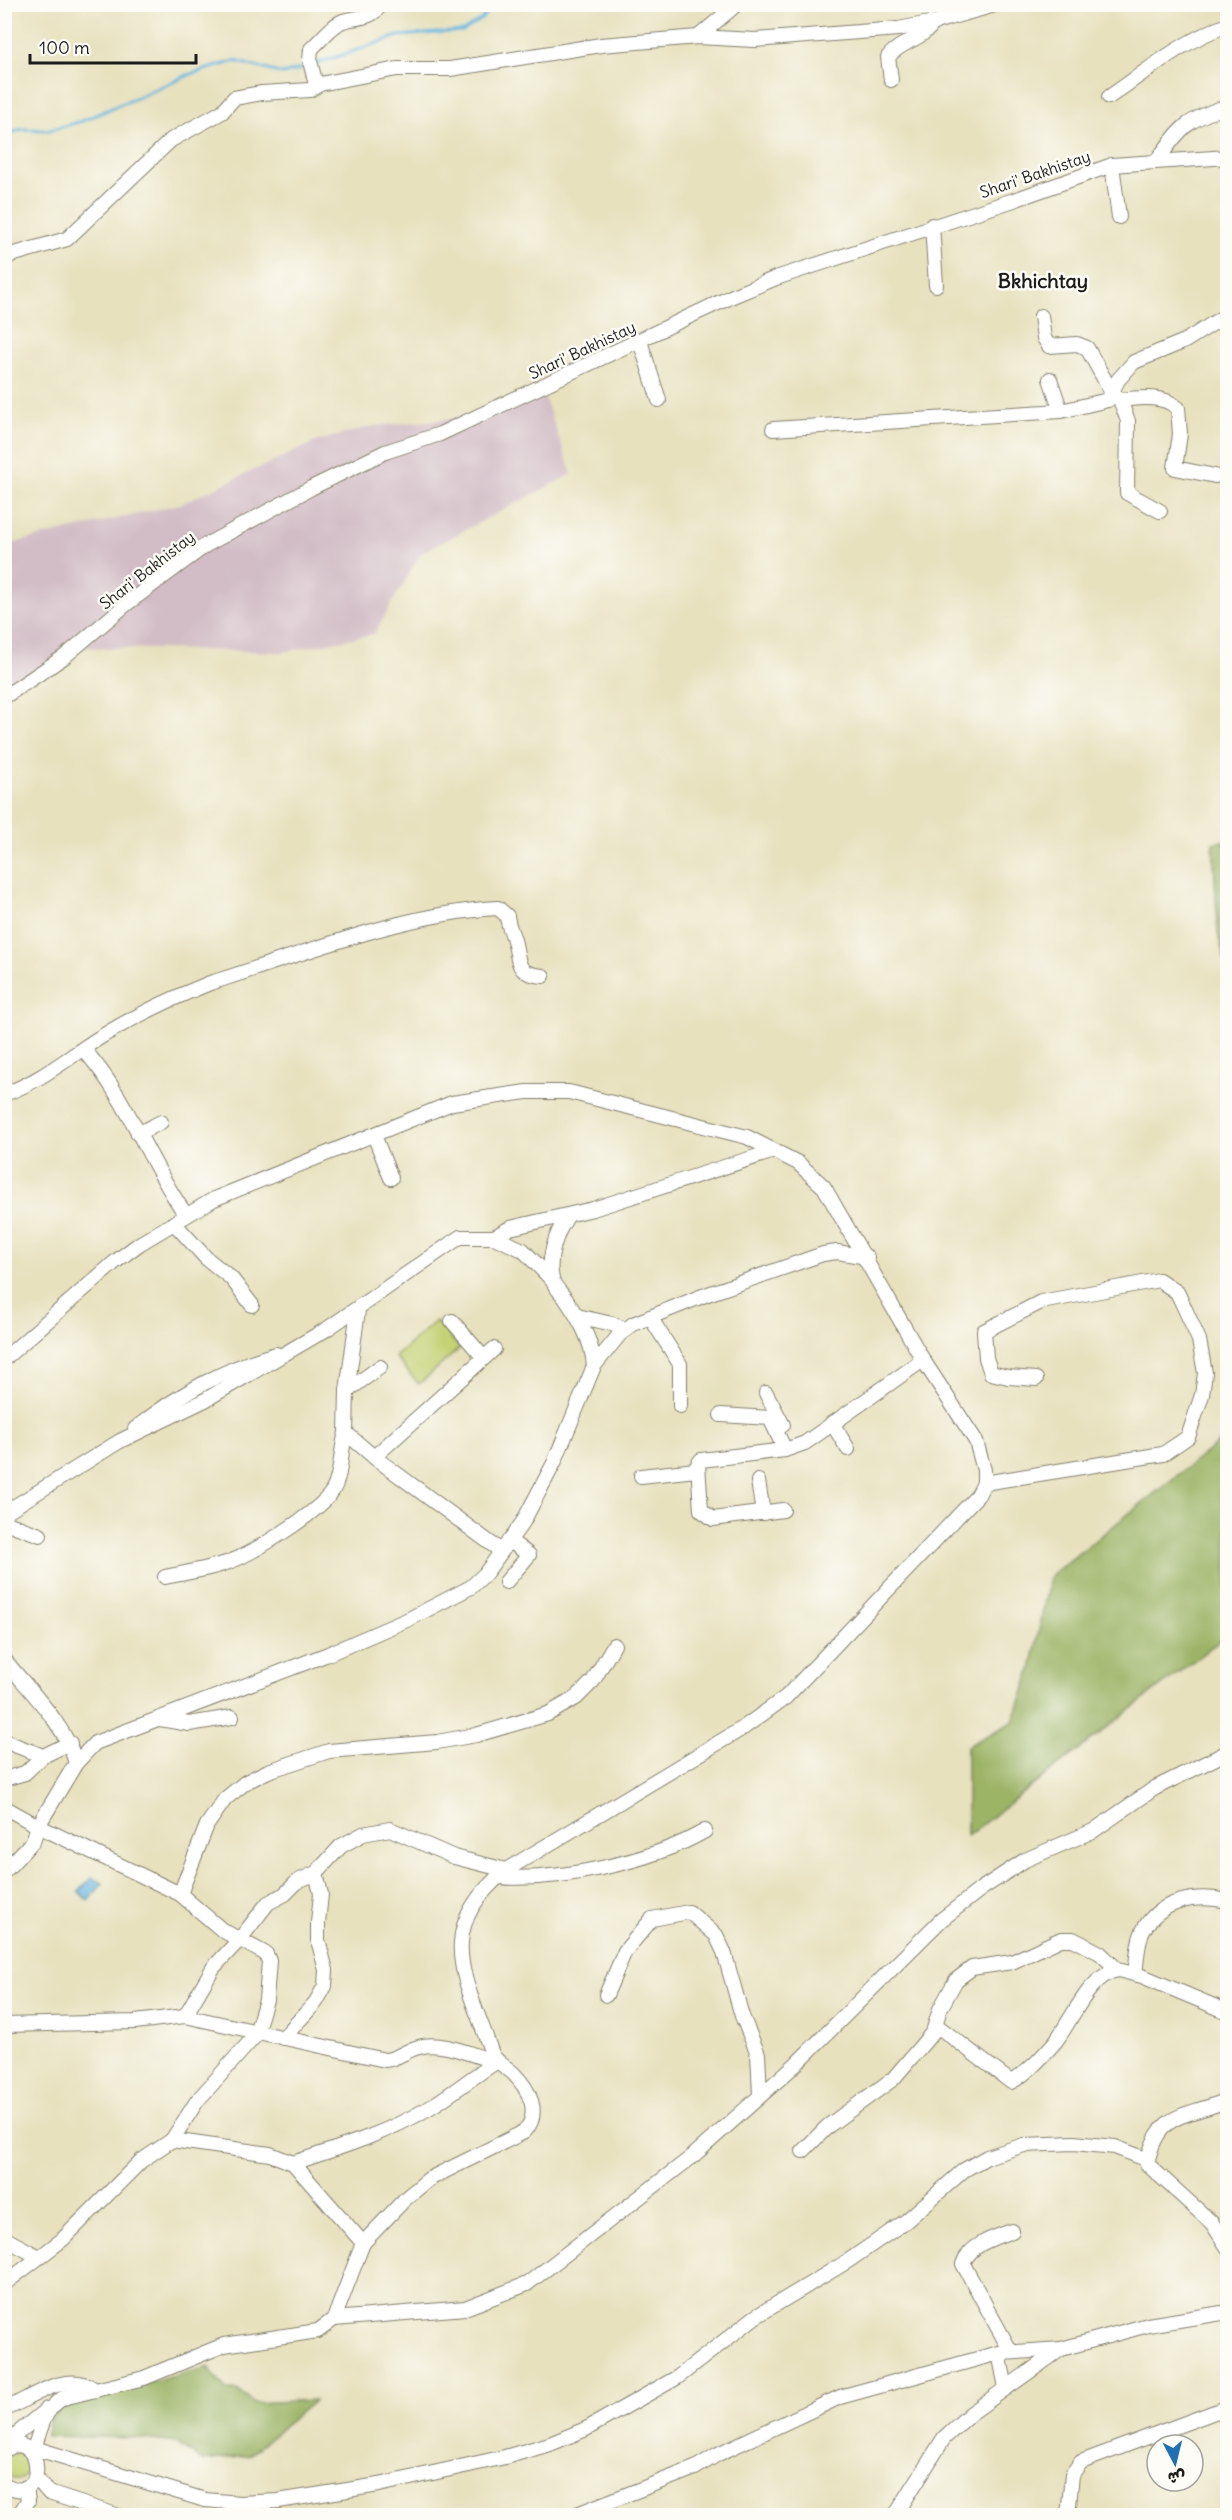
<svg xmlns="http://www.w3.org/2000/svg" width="1232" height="2520" font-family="Delius,'Playpen Sans Arabic',sans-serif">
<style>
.industrial{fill:#d2bdc6}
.green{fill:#c5d274;stroke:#707748;stroke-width:1.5}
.forest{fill:#9cb466;stroke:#5c6841;stroke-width:1.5}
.water{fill:#61b3dc;stroke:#3e687c;stroke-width:1.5}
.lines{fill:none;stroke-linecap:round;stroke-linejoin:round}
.stream{stroke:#61b3dc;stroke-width:3}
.minor-casing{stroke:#827e6d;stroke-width:16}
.minor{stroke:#fff;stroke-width:14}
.labels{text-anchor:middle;stroke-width:5;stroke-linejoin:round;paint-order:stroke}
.street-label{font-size:16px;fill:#1c1c1c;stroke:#fdfcf7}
.quarter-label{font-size:20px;font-weight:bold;fill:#1c1c1c;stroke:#fdfcf7}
</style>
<rect width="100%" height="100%" fill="#fdfcf7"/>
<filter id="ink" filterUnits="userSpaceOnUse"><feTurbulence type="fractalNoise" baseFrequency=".0167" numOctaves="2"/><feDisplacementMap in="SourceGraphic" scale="12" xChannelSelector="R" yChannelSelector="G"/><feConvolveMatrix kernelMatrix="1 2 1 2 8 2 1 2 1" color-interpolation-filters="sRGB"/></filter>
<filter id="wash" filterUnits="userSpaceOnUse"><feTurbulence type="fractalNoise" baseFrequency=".008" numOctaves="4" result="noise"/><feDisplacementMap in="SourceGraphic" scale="24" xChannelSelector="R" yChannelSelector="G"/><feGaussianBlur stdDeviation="1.35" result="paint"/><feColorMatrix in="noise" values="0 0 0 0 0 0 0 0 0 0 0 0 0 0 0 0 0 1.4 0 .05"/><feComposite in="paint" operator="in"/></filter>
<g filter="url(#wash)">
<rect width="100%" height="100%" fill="#e7e1be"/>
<path class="industrial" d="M542 391 572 474 421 553 374 634 283 652 71 647 5 693V545L180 504 318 441 373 426 486 416Z"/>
<g class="green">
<path d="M436 1321 460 1348 419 1384 395 1357Z"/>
<circle cx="16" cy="2466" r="13"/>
</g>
<g class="forest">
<path d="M1227 840H1228L1227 967 1218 934 1213 843Z"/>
<path d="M1227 1436V1635L967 1836V1746L1013 1722 1031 1670 1050 1576Z"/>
<path d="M208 2367 226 2390H237L253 2403 315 2400 248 2456 202 2461 176 2443 138 2438 46 2436 50 2419 62 2406Z"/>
</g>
<path class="water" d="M91 1878 103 1883 88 1901 79 1892Z"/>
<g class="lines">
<g class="stream">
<path d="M316 64 398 36 463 31 482 19 493 4"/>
<path d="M4 135 22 129 50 130 82 121 191 74 235 61 283 74 307 67"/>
</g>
</g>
</g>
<g filter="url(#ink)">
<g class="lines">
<defs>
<g id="minor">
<path d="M381 4C373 19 357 17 343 21 332 25 320 41 311 49L310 61 315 81 320 84 397 69H450L601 45 698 37 754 40 898 29 935 22 998 4"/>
<path d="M698 37 737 4"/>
<path d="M891 80 888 57C901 41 920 41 935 22"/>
<path d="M1109 97C1147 71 1183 40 1228 25"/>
<path d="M1157 161C1180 127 1188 119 1228 106"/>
<path d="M1112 165 1119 217"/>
<path d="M932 225 936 285"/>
<path d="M4 257 67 239 171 140 222 112 234 98 262 93 310 90 320 84"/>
<path d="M1041 316 1044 338 1049 346 1077 344 1087 348 1112 393 1120 400 1128 421 1127 493 1160 511"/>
<path d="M640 341 659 400"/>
<path d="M1050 379 1061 411"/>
<path d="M1120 400C1140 398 1162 394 1178 408L1180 434 1175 468 1215 476"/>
<path d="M773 429 1061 411 1108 400 1118 380 1134 362 1185 341 1228 314"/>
<path d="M4 697 64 657 129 602 206 545 311 488 385 452 440 434 735 295 776 278 1014 200 1112 165 1228 157"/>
<path d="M84 1050C128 1098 148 1162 186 1215"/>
<path d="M4 1094C43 1081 74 1052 109 1032 141 1013 175 997 210 983 301 955 402 913 498 908L507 916C508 927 513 934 515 944 520 967 517 973 543 976"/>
<path d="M138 1134 161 1122"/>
<path d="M374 1135 391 1178"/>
<path d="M567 1217C556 1233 547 1259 552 1279 553 1285 561 1293 565 1298 580 1320 592 1340 594 1366"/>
<path d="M174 1223 206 1258 231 1278 252 1305"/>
<path d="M494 1237 523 1250 552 1280"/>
<path d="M358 1310 347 1391 346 1433 374 1457 501 1551"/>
<path d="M577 1316 612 1324 626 1330"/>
<path d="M650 1317 680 1364V1406"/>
<path d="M452 1321 484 1358"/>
<path d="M4 1359 115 1262 139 1244 214 1199 452 1103 526 1092H569L747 1137 798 1163 824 1187 923 1360 976 1441 984 1470V1483L978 1495 786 1697 743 1728 506 1870C431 1932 466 1977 492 2054 497 2063 505 2066 513 2073 529 2089 542 2113 524 2132L429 2179 406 2198 363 2243"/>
<path d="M347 1391 380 1367"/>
<path d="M766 1393 783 1425"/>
<path d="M721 1415 770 1418 785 1450"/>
<path d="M832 1423 848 1449"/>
<path d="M135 1429C175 1396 226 1368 276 1354"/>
<path d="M374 1457 494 1349"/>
<path d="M641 1476 696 1470"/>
<path d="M758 1481 763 1513"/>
<path d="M984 1483 1163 1454 1188 1437 1202 1395 1205 1373 1199 1340 1185 1309 1177 1292 1159 1280 1041 1302 984 1331 986 1358 991 1373 1008 1377 1036 1379"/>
<path d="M783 1510 713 1519 701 1510 698 1464 701 1460 785 1450 805 1443 923 1360"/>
<path d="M4 1513 120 1441 205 1400 327 1329 460 1237H494L510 1228 593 1209 771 1152"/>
<path d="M4 1522 40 1535"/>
<path d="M165 1577C184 1573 204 1570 223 1564 248 1557 320 1512 333 1490 342 1474 340 1451 346 1433"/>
<path d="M506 1582 529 1555 509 1540"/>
<path d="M4 1659C30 1692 64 1722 76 1763"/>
<path d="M160 1719 189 1724 232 1717"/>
<path d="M4 1741 43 1756 70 1743"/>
<path d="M4 1779 25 1773 43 1756"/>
<path d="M4 1807 38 1826 33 1841 4 1872"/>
<path d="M497 1877C558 1882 651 1862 705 1831"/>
<path d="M180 1894 207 1825 225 1799 246 1782 268 1771 329 1751 437 1742 476 1735 548 1714 576 1698 593 1681 614 1645"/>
<path d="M1135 1974C1137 1961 1137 1945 1142 1933 1157 1900 1196 1894 1228 1901"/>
<path d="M606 1995 625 1951 652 1919 689 1912 716 1935 724 1952 742 2016 758 2054 760 2094"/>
<path d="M185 2016 213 1968 240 1939 268 1903 285 1894 298 1881 316 1873 341 1846 363 1834 390 1829 454 1857 506 1870"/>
<path d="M4 2025 135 2022 185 2016 385 2060C398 2059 406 2050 419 2047 442 2040 474 2056 496 2062"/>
<path d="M936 2025 1011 2082C1029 2072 1042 2057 1055 2042 1073 2019 1088 1976 1118 1970"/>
<path d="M283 2038 316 2002 325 1986 326 1970 318 1940V1923L321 1894 316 1873"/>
<path d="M1228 2100C1185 2118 1158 2110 1147 2164L1212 2223 1228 2248"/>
<path d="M172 2140 197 2101 255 2036 266 2000 269 1961 266 1954 222 1930 180 1894 38 1826 76 1763 95 1743 328 1654 409 1619 471 1587 485 1574 523 1522 554 1463 594 1366 620 1334 633 1324 705 1295 823 1254 837 1252 867 1257"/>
<path d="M803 2151 828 2126 893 2079 933 2032 940 2009 956 1980 972 1968 1012 1962 1061 1939H1073L1100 1953 1118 1970 1142 1976 1228 2012"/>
<path d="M293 2163C339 2148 385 2134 427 2109 451 2095 472 2077 496 2062"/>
<path d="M4 2238 39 2257"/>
<path d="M4 2284 62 2240 141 2161 172 2140 270 2154 293 2163 363 2243 334 2319 318 2331 224 2345 144 2378 63 2398C41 2411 41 2432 32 2454"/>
<path d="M334 2319 465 2308 527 2284 693 2156 795 2065 941 1920 981 1889 1025 1860 1093 1831 1155 1788 1228 1752"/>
<path d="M1011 2352 963 2264C969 2245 995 2237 1012 2231"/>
<path d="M1003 2353 1061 2349"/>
<path d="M4 2410C31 2398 66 2370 94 2389"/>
<path d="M9 2448 12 2438 47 2409"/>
<path d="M34 2448 205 2500 240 2503 278 2501 379 2485 505 2457 550 2444 586 2429 678 2377 755 2317 848 2261 906 2221 964 2170 987 2157 1024 2145 1074 2143 1115 2147 1148 2160"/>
<path d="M4 2450C45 2425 49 2511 4 2484"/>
<path d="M36 2478 49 2493 119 2516"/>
<path d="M18 2516 28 2501 26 2487"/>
<path d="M572 2516 695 2468 718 2454 840 2397 999 2353 1006 2388"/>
<path d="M895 2516 944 2438 970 2414 1061 2349 1148 2325 1228 2312"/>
<path d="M1068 2516 1072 2474 1081 2462 1228 2407"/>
</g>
</defs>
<use href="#minor" class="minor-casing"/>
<use href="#minor" class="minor"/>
</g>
</g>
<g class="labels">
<g class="street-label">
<text transform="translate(1035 174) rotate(-19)" y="6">Shari' Bakhistay</text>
<text transform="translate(582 350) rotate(-25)" y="6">Shari' Bakhistay</text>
<text transform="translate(147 570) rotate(-38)" y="6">Shari' Bakhistay</text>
</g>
<g class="quarter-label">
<text x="1043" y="288">Bkhichtay</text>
</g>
</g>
<rect width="1232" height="2520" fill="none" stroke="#fdfcf7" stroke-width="24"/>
<g transform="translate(1175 2463) rotate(173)"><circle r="28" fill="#fdfcf7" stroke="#a3a29f" stroke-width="1.5"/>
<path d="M0-4.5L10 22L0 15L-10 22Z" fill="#1f6fb2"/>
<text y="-9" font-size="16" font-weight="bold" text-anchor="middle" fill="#1c1c1c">ش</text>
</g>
<path d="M30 54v9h166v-9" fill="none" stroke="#1c1c1c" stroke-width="3"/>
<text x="39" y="54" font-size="18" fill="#1c1c1c" stroke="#fdfcf7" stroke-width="4.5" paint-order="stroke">100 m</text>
</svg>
